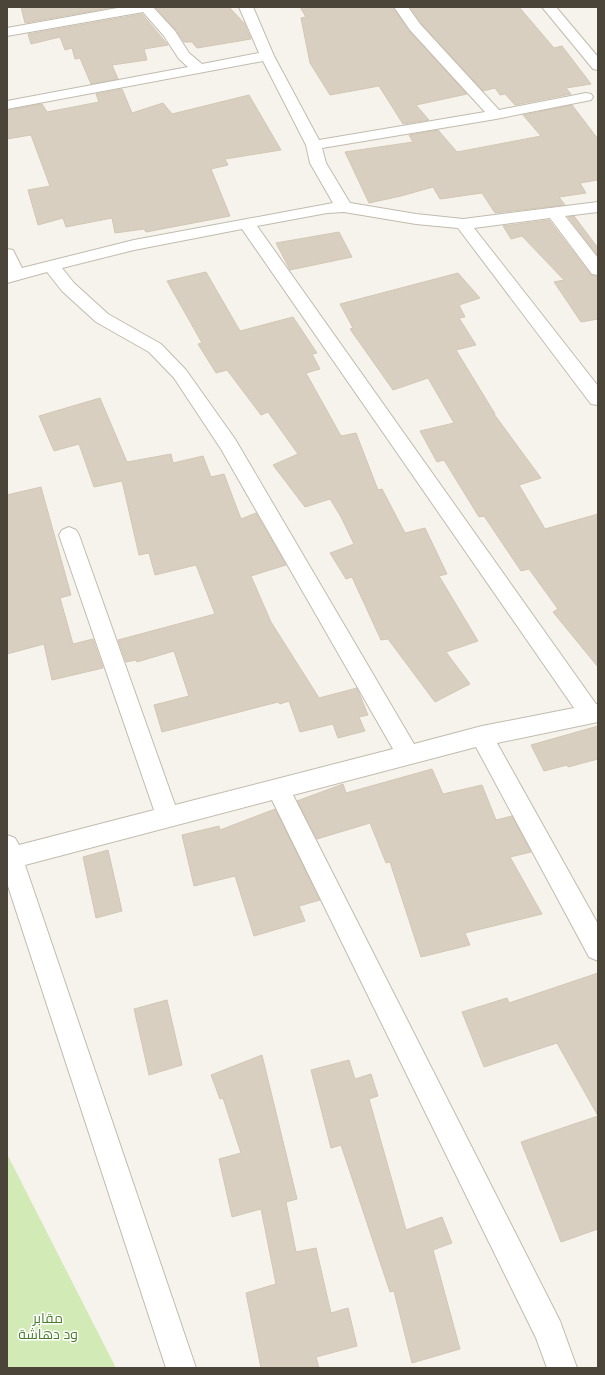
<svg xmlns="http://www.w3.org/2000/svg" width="605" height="1375" font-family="Lato,Cairo,sans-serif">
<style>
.green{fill:#d2eab5}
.building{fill:#d8cfc1;stroke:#d3c7b4}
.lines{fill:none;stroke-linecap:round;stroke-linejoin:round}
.minor-casing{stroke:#c2bbae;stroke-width:2}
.minor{fill:#fff;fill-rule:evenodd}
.labels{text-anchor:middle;stroke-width:3;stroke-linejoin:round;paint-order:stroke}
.near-park-label{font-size:14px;fill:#4a7f2a;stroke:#fff}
</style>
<rect width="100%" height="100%" fill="#f6f3ec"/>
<path class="green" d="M7 1154 116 1368H7Z"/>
<g class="building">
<path d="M21 7H115L25 23Z"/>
<path d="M155 7H229L244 23 251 39 197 48 192 42H184L176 30Z"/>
<path d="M300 7H393L409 31 467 94 416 105 429 120 403 124 379 86 330 95 310 63 301 18 306 17Z"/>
<path d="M410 7H519L554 48 562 46 591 84 566 88 571 94 515 105 505 94 500 95 495 88 483 91 421 23Z"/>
<path d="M142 14 168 45 144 49 147 60 112 65 118 79 91 84 80 58 75 59 72 48 65 50 60 37 31 44 28 34Z"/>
<path d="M122 89 132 113 163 103 172 114 249 95 281 150 225 159 228 165 211 169 230 216 146 232 144 229 115 233 112 218 66 227 63 218 38 225 28 190 50 186 31 135 7 139V110L42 104 47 112 99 102 96 94Z"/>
<path d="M572 105 598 139V180L580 183 586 193 559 197 565 205 495 213 482 193 440 199 433 187 401 196 369 203 345 152 413 142 409 135 438 130 457 152 541 136 523 115Z"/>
<path d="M574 216 598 248V256L568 217Z"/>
<path d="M549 220 591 275 598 276V319L581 322 554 282 564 280 522 236 511 239 503 226Z"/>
<path d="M339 232 352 257 290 270 276 243Z"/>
<path d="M206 272 240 331 293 317 317 353 312 354 320 369 306 373 341 436 356 433 378 490 382 489 405 533 425 528 447 574 439 576 478 641 446 652 470 684 435 702 388 639 381 640 352 577 346 579 330 553 354 544 341 517 330 499 305 507 273 465 298 454 268 412 261 415 227 370 216 373 198 344 202 343 167 281Z"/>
<path d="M458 273 480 298 459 305 465 317 459 318 476 345 456 350 495 414H494L541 478 519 485 545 529 598 514V667L553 612 558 609 529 569 521 571 484 516 479 517 444 460 437 462 420 431 454 423 428 378 393 390 350 329 353 328 340 304Z"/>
<path d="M100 398 127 462 171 454 173 463 203 456 211 477 224 474 241 519 256 513 286 565 251 576 271 622 319 698 357 688 368 715 359 717 365 731 338 738 333 724 300 732 289 701 280 704 278 702 162 732 154 705 189 696 174 651 137 662 136 660 126 662 118 640 215 614 196 565 155 575 149 553 139 555 122 481 94 487 79 444 54 451 39 416Z"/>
<path d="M41 487 71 595 60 598 73 644 93 639 103 668 52 680 44 644 7 654V495Z"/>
<path d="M598 726V759L568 767 567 765 544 771 531 745Z"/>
<path d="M432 769 443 794 482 785 496 820 512 816 531 852 510 857 542 914 465 933 470 945 421 957 390 862 386 863 370 823 317 839 297 801 343 784 346 793Z"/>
<path d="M275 809 320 900 299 906 305 921 254 936 235 876 194 886 182 835 219 826 220 830Z"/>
<path d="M108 850 122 911 96 918 83 857Z"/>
<path d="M598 973V1116L557 1043 484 1067 462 1012 507 998 509 1003Z"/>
<path d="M167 1000 182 1065 149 1075 134 1009Z"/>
<path d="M262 1055 297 1199 286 1202 296 1252 316 1248 331 1313 348 1308 357 1346 316 1357 319 1368H261L246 1293 276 1284 261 1209 232 1217 219 1159 241 1153 223 1098 220 1099 211 1075Z"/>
<path d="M349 1060 355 1079 371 1074 378 1096 369 1099 406 1230 442 1217 452 1243 433 1250 460 1349 412 1363 394 1291 390 1292 341 1145 331 1148 311 1070Z"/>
<path d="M598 1116V1229L561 1242 521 1142Z"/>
</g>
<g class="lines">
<defs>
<g id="minor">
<path d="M123 7H153L175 31 189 53 202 64 259 53 239 7H253L274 56 319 140 485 112 410 30 394 7H408L420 24 499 110 586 93 591 94 593 97 591 100 496 119 322 148 326 163 350 203 416 214 463 219 598 202V212L565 216 598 258V275L592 274 550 218 474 228 598 386V405L591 404 458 228 416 224 344 212 327 213 257 226 596 704H598V722L497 743 598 924V961L589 957 476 747 293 795 560 1321 577 1368H547L536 1338 272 800 25 865 196 1368H166L7 883V835L15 838 19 845 154 810 59 535 62 530 69 527 76 530 79 535 175 805 393 749 221 449 174 378 149 352 96 322 62 291 47 272 7 283V249L13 250 22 268 134 240 333 203 310 163 306 145 263 61 7 109V101L188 67 179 59 164 36 143 12 7 36V28ZM242 229 574 708 482 726 414 744 235 439 186 370 161 344 108 314 74 283 62 268 134 250Z"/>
<path d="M542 7H556L598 57V70L593 69Z"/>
</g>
</defs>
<use href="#minor" class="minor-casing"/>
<use href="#minor" class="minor"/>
</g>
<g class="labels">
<g class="near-park-label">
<text x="48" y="1323">مقابر<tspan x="48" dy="16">ود دهاشة</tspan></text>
</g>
</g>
<rect width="605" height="1375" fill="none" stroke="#4b4439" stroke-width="16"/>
</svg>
